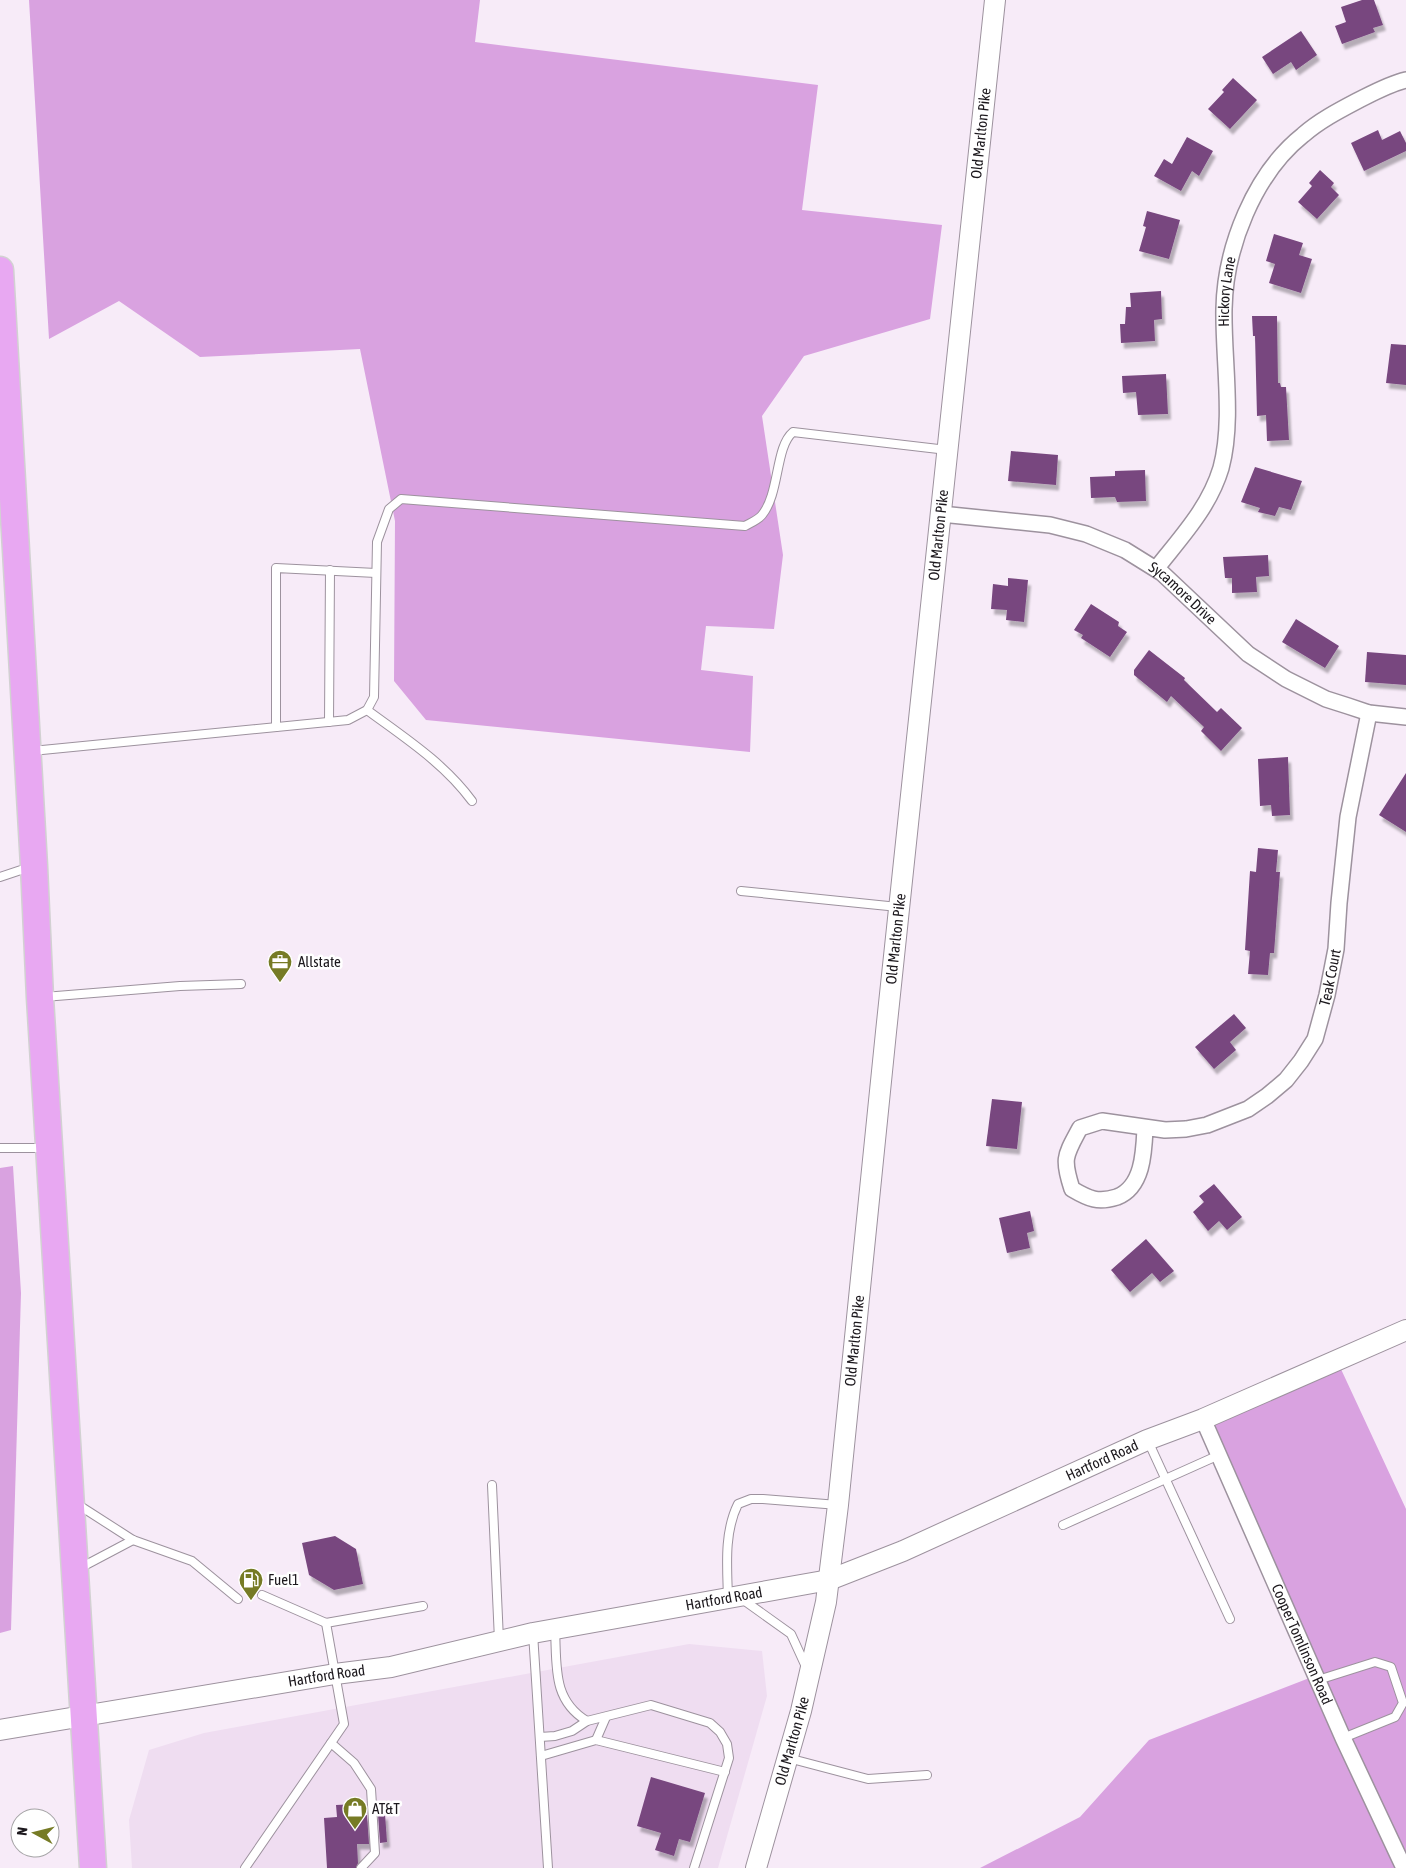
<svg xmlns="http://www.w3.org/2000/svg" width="1406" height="1868" font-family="'Asap Condensed',sans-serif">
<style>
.built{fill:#efddf1}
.forest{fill:#d9a2e0}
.building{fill:#78477f;filter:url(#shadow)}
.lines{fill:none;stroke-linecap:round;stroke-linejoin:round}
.service-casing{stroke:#9d929e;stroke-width:10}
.minor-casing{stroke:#9d929e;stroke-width:18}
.tertiary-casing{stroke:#9d929e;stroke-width:22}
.trunk-casing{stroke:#d2d1d2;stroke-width:29}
.service{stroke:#fff;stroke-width:8}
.minor{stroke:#fff;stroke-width:15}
.tertiary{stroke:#fff;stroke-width:20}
.trunk{stroke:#e8a8f2;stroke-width:26}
.labels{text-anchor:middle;stroke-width:5;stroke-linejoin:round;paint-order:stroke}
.street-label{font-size:15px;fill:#1c181d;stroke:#fff}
.poi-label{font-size:15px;fill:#1c181d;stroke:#fff;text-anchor:start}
</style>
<defs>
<filter id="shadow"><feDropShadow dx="3" dy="5.5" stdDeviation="1" flood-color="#0004"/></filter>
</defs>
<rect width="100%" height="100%" fill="#f7ebf8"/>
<path class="built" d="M689 1644 762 1651 767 1696 718 1868H132L129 1820 149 1750 204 1733Z"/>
<g class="forest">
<path d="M29 0H480L475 42 818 85 802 210 942 225 930 319 804 356 762 416 783 555 774 629 706 626 701 670 753 676 750 752 426 720 394 681 395 521 360 349 200 357 119 301 49 339Z"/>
<path d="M13 1166 21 1293 11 1630 0 1633V1168Z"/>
<path d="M1340 1367 1406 1509V1868H980L1080 1817 1149 1740 1312 1677 1213 1420Z"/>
</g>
<g class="building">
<path d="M1362 0H1374L1383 25 1373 28 1375 32 1342 44 1335 26 1346 22 1341 7Z"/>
<path d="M1301 31 1317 55 1296 70 1291 62 1273 74 1262 57Z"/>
<path d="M1233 78 1257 100 1230 129 1208 109 1224 92 1222 90Z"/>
<path d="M1378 130 1382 140 1400 131 1406 143V151L1364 171 1351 143Z"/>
<path d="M1187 137 1213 151 1199 176 1192 171 1181 191 1154 176 1164 159 1172 164Z"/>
<path d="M1320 170 1334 183 1331 187 1339 195 1317 219 1298 202 1312 186 1309 183Z"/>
<path d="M1147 211 1180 220 1169 259 1139 251 1146 227 1143 226Z"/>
<path d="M1274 234 1303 243 1299 255 1312 259 1301 293 1269 283 1275 264 1266 261Z"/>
<path d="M1161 291 1162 319 1154 320 1155 341 1121 343 1120 324H1125L1126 307H1131L1130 293Z"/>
<path d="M1252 316H1277L1278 383H1280L1281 387H1286L1289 440 1267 441 1266 415 1257 416 1255 336H1253Z"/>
<path d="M1391 344 1406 345V385L1386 383Z"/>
<path d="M1166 374 1168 414 1138 415 1136 392 1123 393 1122 376Z"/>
<path d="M1011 451 1058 455 1056 485 1008 481Z"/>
<path d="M1255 467 1302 481 1291 510 1279 507 1275 516 1258 512 1260 508 1241 502Z"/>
<path d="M1145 470 1146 501 1117 502 1115 497 1091 498 1090 477 1115 476V471Z"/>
<path d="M1268 555 1269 576 1256 577 1257 592 1232 593V578H1225L1223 557Z"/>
<path d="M1008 578 1028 580 1024 622 1006 620 1007 610 991 609 993 584 1008 586Z"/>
<path d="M1091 604 1119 622 1118 626 1127 632 1110 657 1081 638 1083 635 1074 630Z"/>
<path d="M1296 619 1339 646 1325 668 1282 642Z"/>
<path d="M1149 650 1185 678 1184 680 1217 712 1221 708 1242 728 1221 751 1201 731 1204 727 1171 696 1167 702 1134 675V670Z"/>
<path d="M1367 652 1406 655V685L1365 682Z"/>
<path d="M1288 757 1290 815 1272 816 1271 805 1260 806 1258 759Z"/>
<path d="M1406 773V832L1379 815Z"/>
<path d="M1258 848 1278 850 1276 872H1280L1274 953H1270L1268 975 1248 974 1250 951 1245 950 1250 871 1256 872Z"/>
<path d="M1234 1014 1246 1028 1230 1042 1236 1050 1214 1069 1195 1047Z"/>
<path d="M992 1099 1022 1102 1017 1149 986 1146Z"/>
<path d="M1214 1184 1242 1217 1227 1230 1219 1221 1208 1231 1193 1212 1204 1202 1199 1196Z"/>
<path d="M1030 1211 1034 1231 1027 1233 1030 1248 1007 1253 999 1218Z"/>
<path d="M1146 1239 1174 1271 1160 1282 1152 1273 1130 1292 1111 1270Z"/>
<path d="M335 1536 356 1549 363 1584 334 1590 309 1575 302 1543Z"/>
<path d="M651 1777 705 1793 690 1842 679 1839 674 1856 655 1850 661 1833 637 1826Z"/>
<path d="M357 1804 358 1816 367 1815 369 1844H357L358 1863 356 1868H327L324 1818 337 1817 336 1805Z"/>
<path d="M385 1814 387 1842 380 1843 378 1815Z"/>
</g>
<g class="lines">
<defs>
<g id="service">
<path d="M367 710C405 738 444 763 472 801"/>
<path d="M329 722 330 570"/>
<path d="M276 727V568L376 573"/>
<path d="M32 751 348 720 367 710 374 697 377 542 389 509 401 499 745 526C750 523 758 520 762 515 780 493 775 447 793 432L947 450"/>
<path d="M0 877 30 867"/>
<path d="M741 891 898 907"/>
<path d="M44 997 180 986 241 984"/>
<path d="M0 1148H45"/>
<path d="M1148 1441 1230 1619"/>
<path d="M492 1485 499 1640"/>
<path d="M77 1504 133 1540 192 1561 238 1599"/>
<path d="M1063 1525 1219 1455"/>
<path d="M80 1568 133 1540"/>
<path d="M262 1595 326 1623 423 1606"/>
<path d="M728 1597C727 1566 724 1532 738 1504L751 1499H763L838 1505"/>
<path d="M742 1599 791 1634 807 1669"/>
<path d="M555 1630C557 1666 552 1700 587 1721"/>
<path d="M533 1633 548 1868"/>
<path d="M1318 1680 1375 1662 1391 1667 1403 1703 1395 1717 1343 1738"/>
<path d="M540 1737 555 1736 572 1731 587 1721 651 1705 710 1723 720 1732 727 1744 729 1758 694 1868"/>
<path d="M596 1740 606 1717"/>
<path d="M331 1743 354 1763 371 1789 375 1853 361 1868"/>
<path d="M541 1756 596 1740 725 1772"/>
<path d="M788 1758 868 1779 927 1775"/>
<path d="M245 1868 344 1724 326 1623"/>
</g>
<g id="minor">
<path id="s1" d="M941 514 1050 525 1086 534 1125 550 1162 573 1248 654 1286 679 1326 699 1348 706 1369 713 1406 717"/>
<path id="s2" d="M1156 569C1181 537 1209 508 1221 468 1234 420 1223 359 1224 309 1225 248 1254 174 1303 135 1319 121 1338 111 1357 101 1373 93 1389 84 1406 80"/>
<path id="s3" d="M1145 1128C1144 1152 1143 1187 1117 1197 1098 1203 1089 1199 1072 1189 1062 1158 1065 1156 1080 1128L1102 1121 1165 1130 1186 1129 1207 1125 1248 1109 1267 1096 1286 1080 1301 1061 1315 1039 1327 995 1336 949 1339 903 1348 817 1369 713"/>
<path id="s4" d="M1203 1419 1343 1738 1404 1868"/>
</g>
<g id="tertiary">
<path id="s5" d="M0 1730 335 1674 391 1667 533 1633 829 1580 903 1551 1147 1440 1203 1419 1406 1330"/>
<path id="s6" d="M756 1868 801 1711 826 1602 838 1505 886 1032 995 0"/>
</g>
<path id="trunk" d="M0 270 34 866 40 998 93 1868"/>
</defs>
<use href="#service" class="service-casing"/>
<use href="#minor" class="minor-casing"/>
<use href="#tertiary" class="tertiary-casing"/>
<use href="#trunk" class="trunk-casing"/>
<use href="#service" class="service"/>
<use href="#minor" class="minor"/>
<use href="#tertiary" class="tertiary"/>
<use href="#trunk" class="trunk"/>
</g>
<defs>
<symbol id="office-pin" viewBox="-11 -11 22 30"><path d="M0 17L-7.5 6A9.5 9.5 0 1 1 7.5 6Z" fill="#767b25" stroke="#fff"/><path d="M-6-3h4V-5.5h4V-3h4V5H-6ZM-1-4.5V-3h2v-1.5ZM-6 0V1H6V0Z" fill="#fff"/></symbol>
<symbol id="fuel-pin" viewBox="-11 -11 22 30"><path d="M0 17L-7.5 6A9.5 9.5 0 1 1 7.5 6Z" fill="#767b25" stroke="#fff"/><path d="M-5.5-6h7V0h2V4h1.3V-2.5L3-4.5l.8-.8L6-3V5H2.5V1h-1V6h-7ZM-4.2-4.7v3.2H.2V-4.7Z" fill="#fff"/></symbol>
<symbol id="shop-pin" viewBox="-11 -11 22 30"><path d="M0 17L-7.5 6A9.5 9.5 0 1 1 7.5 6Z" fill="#767b25" stroke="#fff"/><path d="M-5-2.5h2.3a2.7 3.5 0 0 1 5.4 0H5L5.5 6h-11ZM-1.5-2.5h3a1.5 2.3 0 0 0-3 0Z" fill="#fff"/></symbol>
</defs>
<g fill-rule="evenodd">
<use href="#office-pin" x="266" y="948" width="28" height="38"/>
<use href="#fuel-pin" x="237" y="1566" width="28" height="38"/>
<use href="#shop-pin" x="341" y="1795" width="28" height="38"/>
</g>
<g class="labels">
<g class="street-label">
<text dy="5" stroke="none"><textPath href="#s6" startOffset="1752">Old Marlton Pike</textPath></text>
<text dy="5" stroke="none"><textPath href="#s2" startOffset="298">Hickory Lane</textPath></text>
<text dy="5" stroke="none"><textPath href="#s6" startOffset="1348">Old Marlton Pike</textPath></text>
<text dy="5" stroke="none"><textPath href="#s1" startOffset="261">Sycamore Drive</textPath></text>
<text dy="5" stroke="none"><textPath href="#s6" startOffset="942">Old Marlton Pike</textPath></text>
<text dy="5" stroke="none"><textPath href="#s3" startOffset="526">Teak Court</textPath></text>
<text dy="5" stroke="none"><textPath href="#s6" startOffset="538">Old Marlton Pike</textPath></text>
<text dy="5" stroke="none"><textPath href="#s5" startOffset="1141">Hartford Road</textPath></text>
<text dy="5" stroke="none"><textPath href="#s5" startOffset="736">Hartford Road</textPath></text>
<text dy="5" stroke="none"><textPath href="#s4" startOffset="246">Cooper Tomlinson Road</textPath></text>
<text dy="5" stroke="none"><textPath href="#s5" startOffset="331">Hartford Road</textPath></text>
<text dy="5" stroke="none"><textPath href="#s6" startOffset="132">Old Marlton Pike</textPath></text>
</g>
<g class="poi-label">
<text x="298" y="967">Allstate</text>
<text x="268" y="1585">Fuel1</text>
<text x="372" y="1814">AT&amp;T</text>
</g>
</g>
<g transform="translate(35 1833) rotate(277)"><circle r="24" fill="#ffffff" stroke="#a4a3a5"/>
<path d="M0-4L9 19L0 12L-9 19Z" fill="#767b25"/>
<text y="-8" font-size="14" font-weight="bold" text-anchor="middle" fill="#1c181d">N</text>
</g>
</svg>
